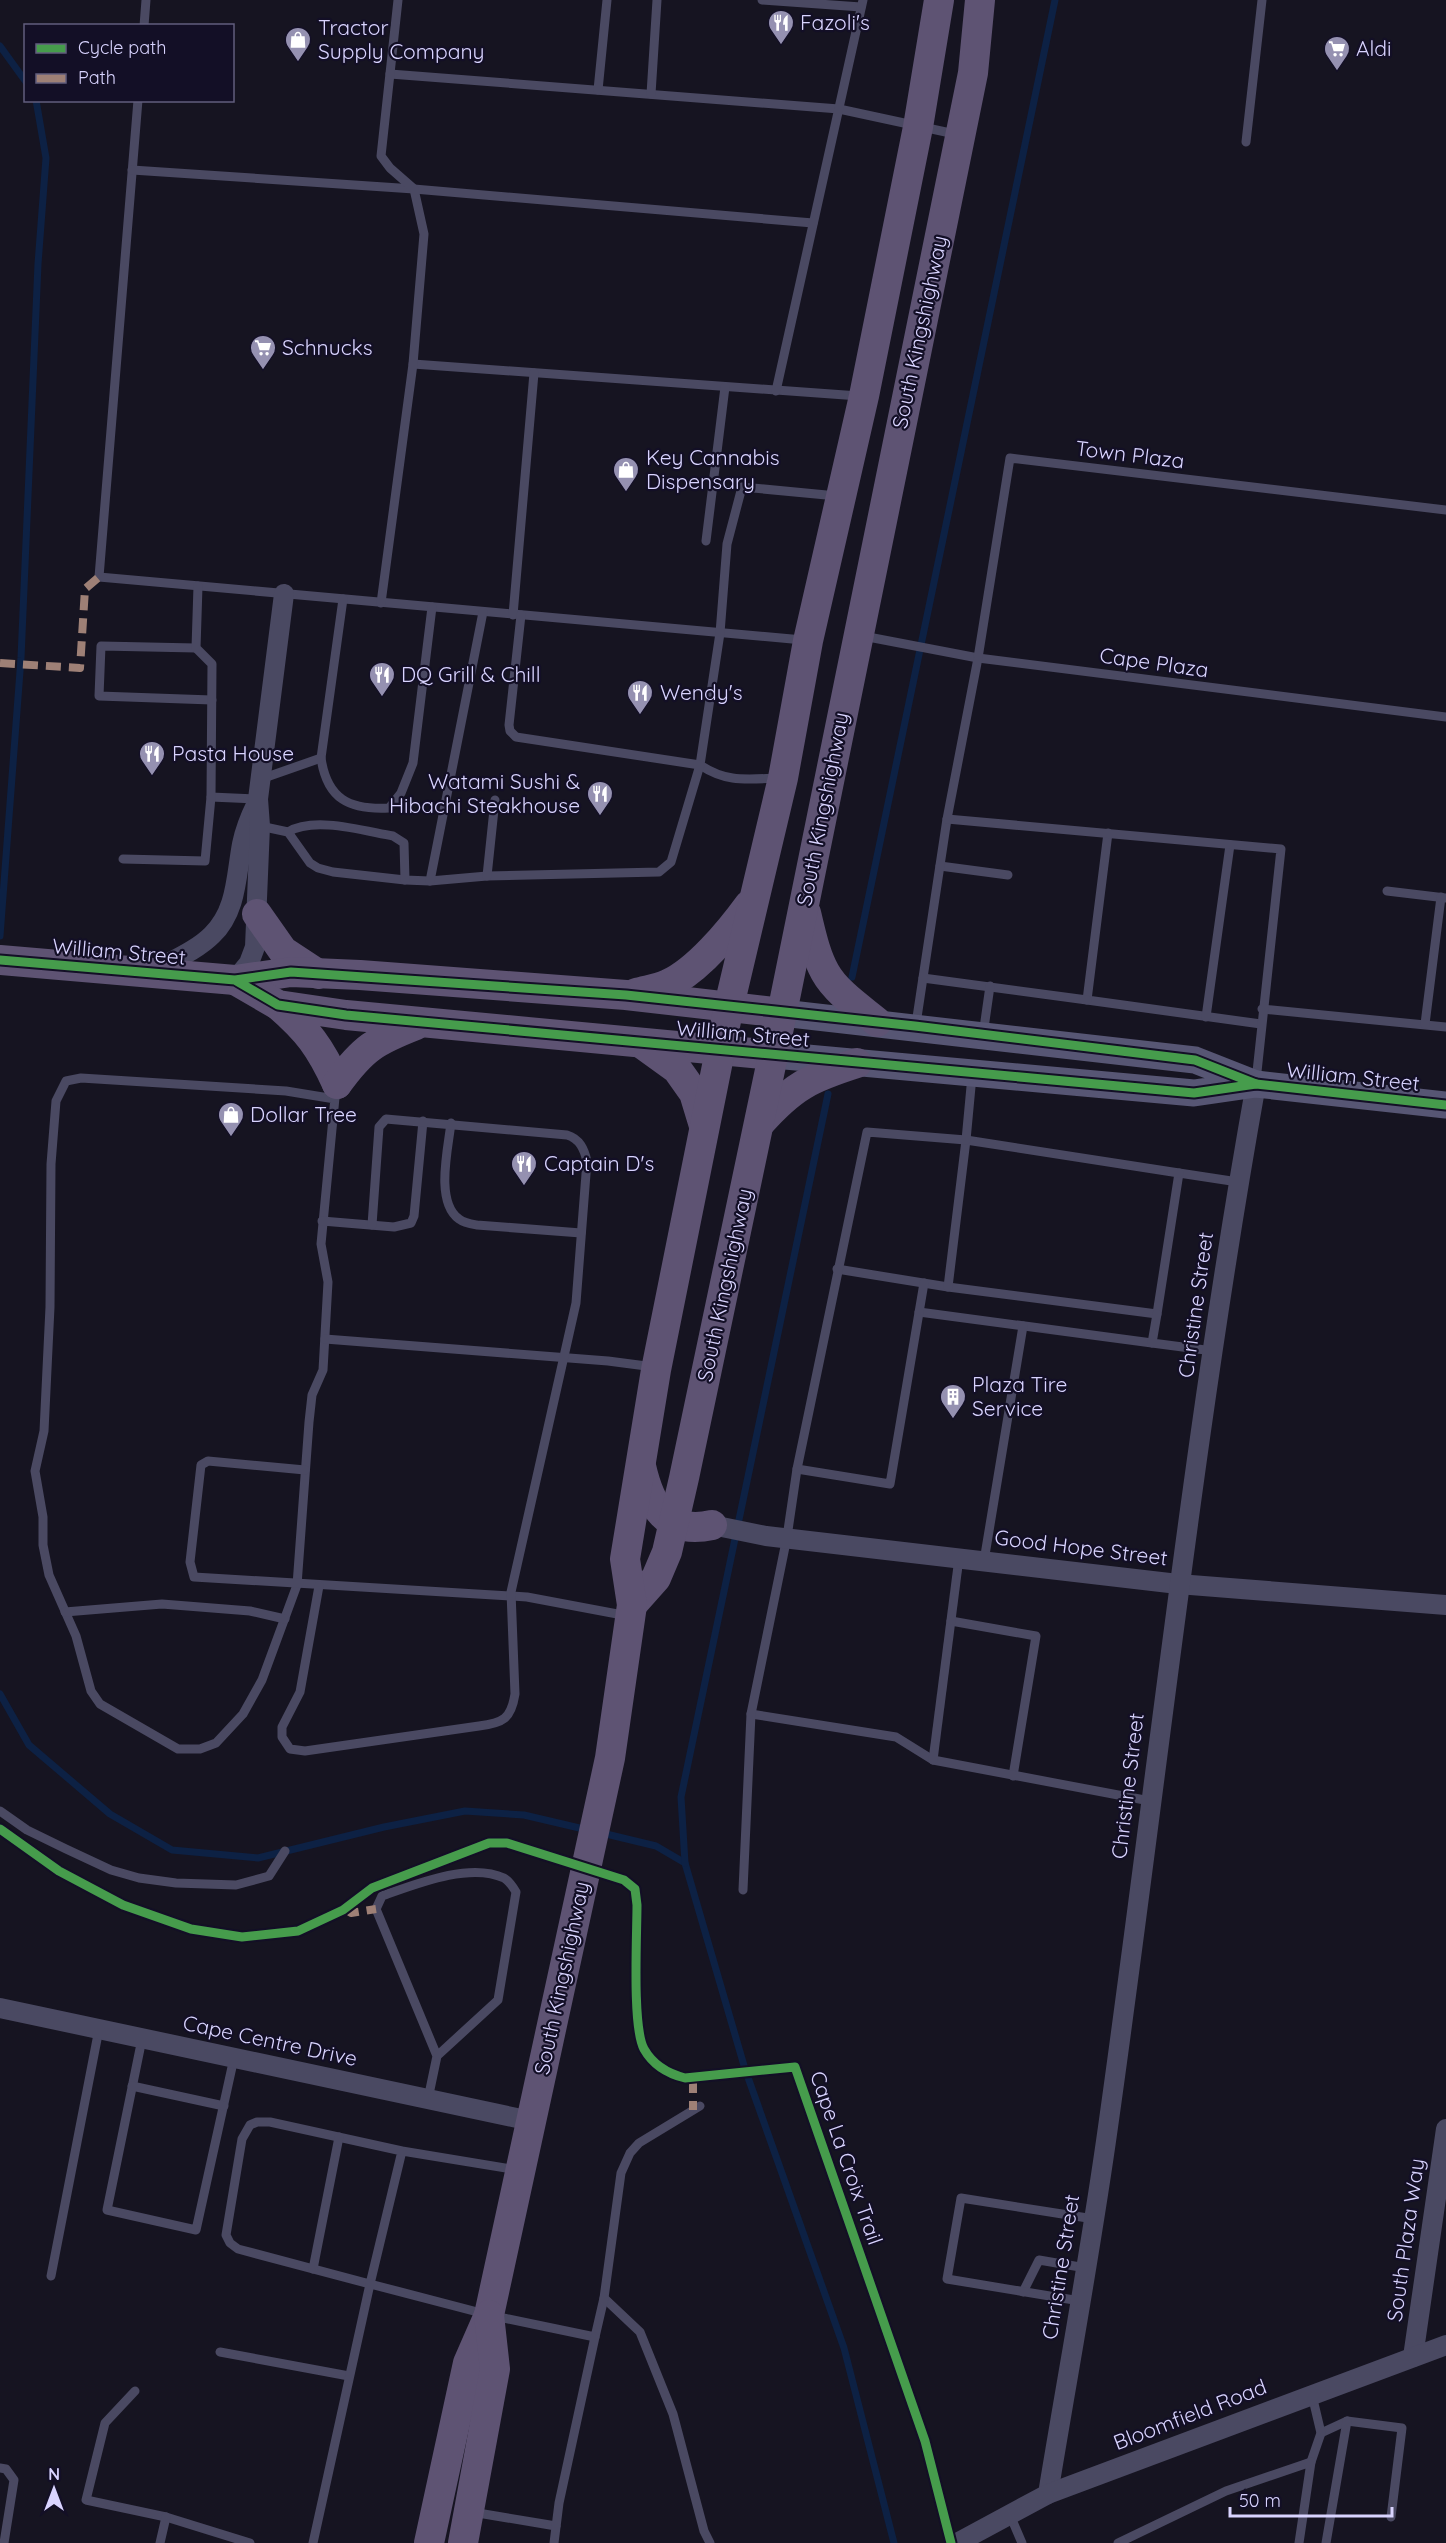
<svg xmlns="http://www.w3.org/2000/svg" width="1446" height="2543" font-family="Quicksand,sans-serif">
<style>
.lines{fill:none;stroke-linecap:round;stroke-linejoin:round}
.stream{stroke:#0d2144;stroke-width:7}
.lane{stroke:#4a4962;stroke-width:9}
.street{stroke:#4a4962;stroke-width:20}
.secondary{stroke:#575674;stroke-width:27}
.primary{stroke:#5e5373;stroke-width:30}
.quiet{stroke:#9e8076;stroke-width:8;stroke-dasharray:15 8;stroke-linecap:butt}
.cycleway-casing{stroke:#130f26;stroke-width:13}
.cycleway{stroke:#469c4c;stroke-width:9}
.labels{text-anchor:middle;stroke-width:4.5;stroke-linejoin:round;paint-order:stroke}
.poi-label{font-size:21px;fill:#d9d4ff;stroke:#130f26;text-anchor:start}
.street-label{font-size:21px;fill:#d9d4ff;stroke:#130f26}
</style>
<rect width="100%" height="100%" fill="#161421"/>
<g class="lines">
<g class="stream">
<path d="M0 46 26 82"/>
<path d="M0 936 21 658 38 264 46 158 36 100"/>
<path d="M852 977 1055 0"/>
<path d="M0 1694 29 1745 110 1814 172 1850 258 1858 384 1827 465 1811 524 1815 588 1830"/>
<path d="M602 1833 656 1846 685 1863 745 2069 844 2348 894 2543"/>
<path d="M685 1863 681 1797 828 1094"/>
</g>
<g class="lane">
<path d="M762 0 861 7"/>
<path d="M144 26 146 0"/>
<path d="M390 74 839 109 955 134"/>
<path d="M598 90 607 0"/>
<path d="M651 94 657 0"/>
<path d="M138 100 99 577 803 640"/>
<path d="M1246 142 1262 0"/>
<path d="M132 170 414 189 813 223"/>
<path d="M413 364 859 396"/>
<path d="M776 391 863 0"/>
<path d="M706 541 725 387"/>
<path d="M343 599 321 758C327 799 349 810 389 808L401 793 413 763 432 607"/>
<path d="M381 603 413 364 424 234 414 189 390 168 381 156 398 0"/>
<path d="M513 615 534 373"/>
<path d="M863 636 978 658 1446 717"/>
<path d="M196 648 101 646 99 696 212 700"/>
<path d="M779 778C747 779 727 783 700 765L720 633 727 544 742 487 837 496"/>
<path d="M261 779 321 758"/>
<path d="M211 797 258 799"/>
<path d="M260 826 288 832 310 863 318 868 333 872 405 880 430 881 487 876 659 872 671 862 700 765 516 737 510 731 509 725 521 615"/>
<path d="M288 832C314 816 364 831 393 836L404 843 405 880"/>
<path d="M1108 833 1087 1000 1261 1024"/>
<path d="M123 859 205 861 211 797 212 664 196 648 198 586"/>
<path d="M940 866 1008 875"/>
<path d="M487 876 495 800"/>
<path d="M430 881 483 612"/>
<path d="M1387 891 1446 898"/>
<path d="M923 978 1087 1000"/>
<path d="M1262 1009 1446 1027"/>
<path d="M1206 1017 1230 845"/>
<path d="M916 1024 947 819"/>
<path d="M1425 1024 1441 897"/>
<path d="M983 1035 990 986"/>
<path d="M1256 1081 1281 849 947 819 978 658 1010 458 1446 510"/>
<path d="M335 1099 286 1091 81 1078 66 1081 56 1101 51 1164 50 1307 44 1431 35 1471 43 1517V1545L49 1575 76 1636 91 1691 100 1704 178 1749H200L216 1743 243 1714 262 1680 297 1585 309 1422 312 1395 323 1370 328 1282 321 1244 336 1087"/>
<path d="M451 1123C448 1149 435 1202 459 1219 464 1223 471 1224 477 1225L581 1233"/>
<path d="M322 1221 394 1227 411 1223 414 1216 423 1121"/>
<path d="M837 1269 948 1287 1157 1314 1179 1173 1238 1182"/>
<path d="M948 1287 966 1140 1179 1173"/>
<path d="M919 1312 1152 1343"/>
<path d="M1157 1314 1152 1343 1213 1351"/>
<path d="M325 1339 608 1361 654 1367"/>
<path d="M797 1469 890 1484 924 1283"/>
<path d="M305 1470 208 1461 201 1465 190 1562 194 1577 527 1597 628 1616"/>
<path d="M984 1561 1023 1326"/>
<path d="M319 1586 300 1692 282 1727V1737L290 1749 305 1751 479 1726C503 1723 511 1719 515 1694L511 1592 576 1303 587 1161C584 1149 580 1139 567 1135L386 1119 379 1127 372 1225"/>
<path d="M65 1612 162 1604 250 1611 285 1619"/>
<path d="M951 1621 1036 1636 1013 1776"/>
<path d="M751 1714 896 1737 933 1760 1150 1801"/>
<path d="M933 1760 959 1558"/>
<path d="M0 1811 27 1830 66 1849 111 1870 139 1878 176 1883 236 1885 269 1876 285 1851"/>
<path d="M743 1890 751 1714 787 1537 797 1469 867 1132 966 1140 972 1076"/>
<path d="M142 2039 107 2210 196 2230 234 2058"/>
<path d="M132 2086 224 2106"/>
<path d="M428 2099 437 2056 376 1909 382 1896C416 1884 470 1862 504 1878 509 1881 513 1887 516 1892L498 2000 437 2056"/>
<path d="M402 2151 370 2284 238 2249 230 2243 226 2235 242 2139 250 2125 257 2122H270L402 2151 518 2170"/>
<path d="M313 2269 339 2137"/>
<path d="M51 2276 99 2029"/>
<path d="M1023 2292 1039 2260 1086 2268"/>
<path d="M604 2298 640 2332 673 2414 704 2531 710 2543"/>
<path d="M1080 2301 947 2279 961 2198 1094 2219"/>
<path d="M220 2352 349 2376"/>
<path d="M135 2391 105 2423 86 2500 166 2517 250 2543"/>
<path d="M1321 2433 1347 2421 1402 2428 1391 2517"/>
<path d="M1311 2462 1321 2433 1312 2395"/>
<path d="M0 2468 6 2469 14 2480 4 2543"/>
<path d="M472 2512 556 2526"/>
<path d="M1010 2515 1022 2543"/>
<path d="M160 2543 166 2517"/>
<path d="M313 2543 370 2284 489 2315 595 2337 604 2298 621 2173 630 2153 639 2143 700 2106"/>
<path d="M554 2543 559 2503 595 2337"/>
<path d="M1118 2543 1226 2491 1311 2462 1299 2543"/>
<path d="M1326 2543 1347 2421"/>
</g>
<g class="street">
<path d="M152 972C171 961 196 951 212 935 237 911 236 876 242 844 245 830 250 817 256 805"/>
<path d="M235 980 249 963 255 947 260 826 258 799 284 594"/>
<path d="M712 1525 766 1536 1178 1584 1446 1605"/>
<path d="M0 2008 531 2121"/>
<path d="M1413 2357 1446 2129"/>
<path d="M1048 2494C1068 2372 1091 2250 1108 2127 1157 1779 1194 1430 1256 1084"/>
<path d="M957 2543 1048 2494 1446 2345"/>
</g>
<g class="secondary">
<path d="M774 1055 1194 1093 1256 1084 1195 1060 782 1013"/>
<path d="M1256 1084 1446 1105"/>
</g>
<g class="primary">
<path d="M806 913C811 933 815 954 825 972 836 992 860 1008 877 1022"/>
<path d="M257 914 283 951 318 974"/>
<path d="M0 960 235 980 291 972 360 975 626 995 782 1013"/>
<path d="M235 980 278 1005 346 1015 774 1055"/>
<path d="M636 993C646 990 658 989 668 984 697 971 730 931 749 905"/>
<path d="M278 1005C308 1031 320 1047 337 1084"/>
<path d="M641 1043 677 1069 694 1093 704 1126"/>
<path d="M337 1084C363 1048 375 1041 416 1025"/>
<path d="M760 1123C793 1086 810 1078 857 1063"/>
<path d="M641 1466C650 1506 666 1535 712 1525"/>
<path d="M632 1605 656 1578 667 1552 684 1478 782 1013 973 73 980 0"/>
<path d="M429 2543 468 2363 489 2315 610 1758 632 1605 625 1559 656 1370 729 1006 783 778 808 641 864 396 918 127 939 0"/>
<path d="M463 2543 495 2369 489 2315"/>
</g>
<g class="quiet">
<path d="M0 663 80 668 85 589 99 577"/>
<path d="M345 1909 351 1913 376 1909"/>
<path d="M693 2078V2110"/>
</g>
<defs>
<g id="cycleway">
<path d="M0 960 235 980 291 972 626 995 915 1026 1195 1060 1256 1084 1194 1093 346 1015 278 1005 235 980"/>
<path d="M1256 1084 1446 1105"/>
<path d="M0 1829 59 1871 123 1905 191 1929 242 1937 298 1931 343 1910 372 1888 489 1843H507L624 1880 635 1889 637 1905C637 1935 632 2027 644 2049 653 2065 669 2074 685 2078L795 2067 925 2441 951 2543"/>
</g>
</defs>
<use href="#cycleway" class="cycleway-casing"/>
<use href="#cycleway" class="cycleway"/>
</g>
<defs>
<symbol id="restaurant-pin" viewBox="-11 -11 22 30"><path d="M0 17L-7.5 6A9.5 9.5 0 1 1 7.5 6Z" fill="#9591b1" stroke="#130f26"/><path d="M-5-6h1v4h1v-4h1v4h1v-4h1v5L-1.5 .5V6h-2V.5L-5-1ZM5-6V6H3V1.5H1.5Q1.5-4 5-6Z" fill="#fff"/></symbol>
<symbol id="shop-pin" viewBox="-11 -11 22 30"><path d="M0 17L-7.5 6A9.5 9.5 0 1 1 7.5 6Z" fill="#9591b1" stroke="#130f26"/><path d="M-5-2.5h2.3a2.7 3.5 0 0 1 5.4 0H5L5.5 6h-11ZM-1.5-2.5h3a1.5 2.3 0 0 0-3 0Z" fill="#fff"/></symbol>
<symbol id="supermarket-pin" viewBox="-11 -11 22 30"><path d="M0 17L-7.5 6A9.5 9.5 0 1 1 7.5 6Z" fill="#9591b1" stroke="#130f26"/><path d="M-6-5.5h2.5l.6 2H6L4.5 2H-2.5L-4.4-4H-6ZM-1.5 3.2a1.3 1.3 0 1 0 .1 0ZM3 3.2a1.3 1.3 0 1 0 .1 0Z" fill="#fff"/></symbol>
<symbol id="building-pin" viewBox="-11 -11 22 30"><path d="M0 17L-7.5 6A9.5 9.5 0 1 1 7.5 6Z" fill="#9591b1" stroke="#130f26"/><path d="M-4-6H4V6H1V3H-1V6H-4ZM-2.5-4.3h1.7v1.8h-1.7ZM.8-4.3h1.7v1.8H.8ZM-2.5-1h1.7V.8h-1.7ZM.8-1h1.7V.8H.8Z" fill="#fff"/></symbol>
</defs>
<g fill-rule="evenodd">
<use href="#restaurant-pin" x="766" y="8" width="30" height="40"/>
<use href="#shop-pin" x="283" y="25" width="30" height="40"/>
<use href="#supermarket-pin" x="1322" y="34" width="30" height="40"/>
<use href="#supermarket-pin" x="248" y="333" width="30" height="40"/>
<use href="#shop-pin" x="611" y="455" width="30" height="40"/>
<use href="#restaurant-pin" x="367" y="660" width="30" height="40"/>
<use href="#restaurant-pin" x="625" y="678" width="30" height="40"/>
<use href="#restaurant-pin" x="137" y="739" width="30" height="40"/>
<use href="#restaurant-pin" x="585" y="779" width="30" height="40"/>
<use href="#shop-pin" x="216" y="1100" width="30" height="40"/>
<use href="#restaurant-pin" x="509" y="1149" width="30" height="40"/>
<use href="#building-pin" x="938" y="1382" width="30" height="40"/>
</g>
<g class="labels">
<g class="poi-label">
<text x="800" y="30">Fazoli's</text>
<text x="318" y="35">Tractor<tspan x="318" dy="24">Supply Company</tspan></text>
<text x="1356" y="56">Aldi</text>
<text x="282" y="355">Schnucks</text>
<text x="646" y="465">Key Cannabis<tspan x="646" dy="24">Dispensary</tspan></text>
<text x="401" y="682">DQ Grill &amp; Chill</text>
<text x="660" y="700">Wendy's</text>
<text x="172" y="761">Pasta House</text>
<text x="580" y="789" text-anchor="end">Watami Sushi &amp;<tspan x="580" dy="24">Hibachi Steakhouse</tspan></text>
<text x="250" y="1122">Dollar Tree</text>
<text x="544" y="1171">Captain D's</text>
<text x="972" y="1392">Plaza Tire<tspan x="972" dy="24">Service</tspan></text>
</g>
<g class="street-label">
<text transform="translate(920 332) rotate(-78)" y="7">South Kingshighway</text>
<text transform="translate(1130 455) rotate(7)" y="7">Town Plaza</text>
<text transform="translate(1154 663) rotate(8)" y="7">Cape Plaza</text>
<text transform="translate(823 809) rotate(-79)" y="7">South Kingshighway</text>
<text transform="translate(119 952) rotate(5)" y="7">William Street</text>
<text transform="translate(743 1034) rotate(5)" y="7">William Street</text>
<text transform="translate(1353 1077) rotate(6)" y="7">William Street</text>
<text transform="translate(725 1285) rotate(-78)" y="7">South Kingshighway</text>
<text transform="translate(1196 1305) rotate(-82)" y="7">Christine Street</text>
<text transform="translate(1081 1548) rotate(7)" y="7">Good Hope Street</text>
<text transform="translate(1128 1786) rotate(-83)" y="7">Christine Street</text>
<text transform="translate(562 1978) rotate(-78)" y="7">South Kingshighway</text>
<text transform="translate(270 2041) rotate(12)" y="7">Cape Centre Drive</text>
<text transform="translate(846 2158) rotate(71)" y="7">Cape La Croix Trail</text>
<text transform="translate(1406 2240) rotate(-82)" y="7">South Plaza Way</text>
<text transform="translate(1061 2267) rotate(-81)" y="7">Christine Street</text>
<text transform="translate(1190 2415) rotate(-21)" y="7">Bloomfield Road</text>
</g>
</g>
<rect x="24" y="24" width="210" height="78" fill="#130f26" stroke="#625e7d" stroke-width="1.5"/>
<rect x="36" y="44" width="30" height="9" fill="#469c4c" stroke="#625e7d" stroke-width="1.5"/>
<text x="78" y="54" font-size="18" fill="#d9d4ff">Cycle path</text>
<rect x="36" y="74" width="30" height="9" fill="#9e8076" stroke="#625e7d" stroke-width="1.5"/>
<text x="78" y="84" font-size="18" fill="#d9d4ff">Path</text>
<g transform="translate(54 2489)" stroke="#130f26" stroke-width="4.5" paint-order="stroke">
<path d="M0-4.5L10 22L0 15L-10 22Z" fill="#d9d4ff"/>
<text y="-9" font-size="16" font-weight="bold" text-anchor="middle" fill="#d9d4ff">N</text>
</g>
<path d="M1230 2507v9h162v-9" fill="none" stroke="#d9d4ff" stroke-width="3"/>
<text x="1239" y="2507" font-size="18" fill="#d9d4ff" stroke="#130f26" stroke-width="4.5" paint-order="stroke">50 m</text>
</svg>
